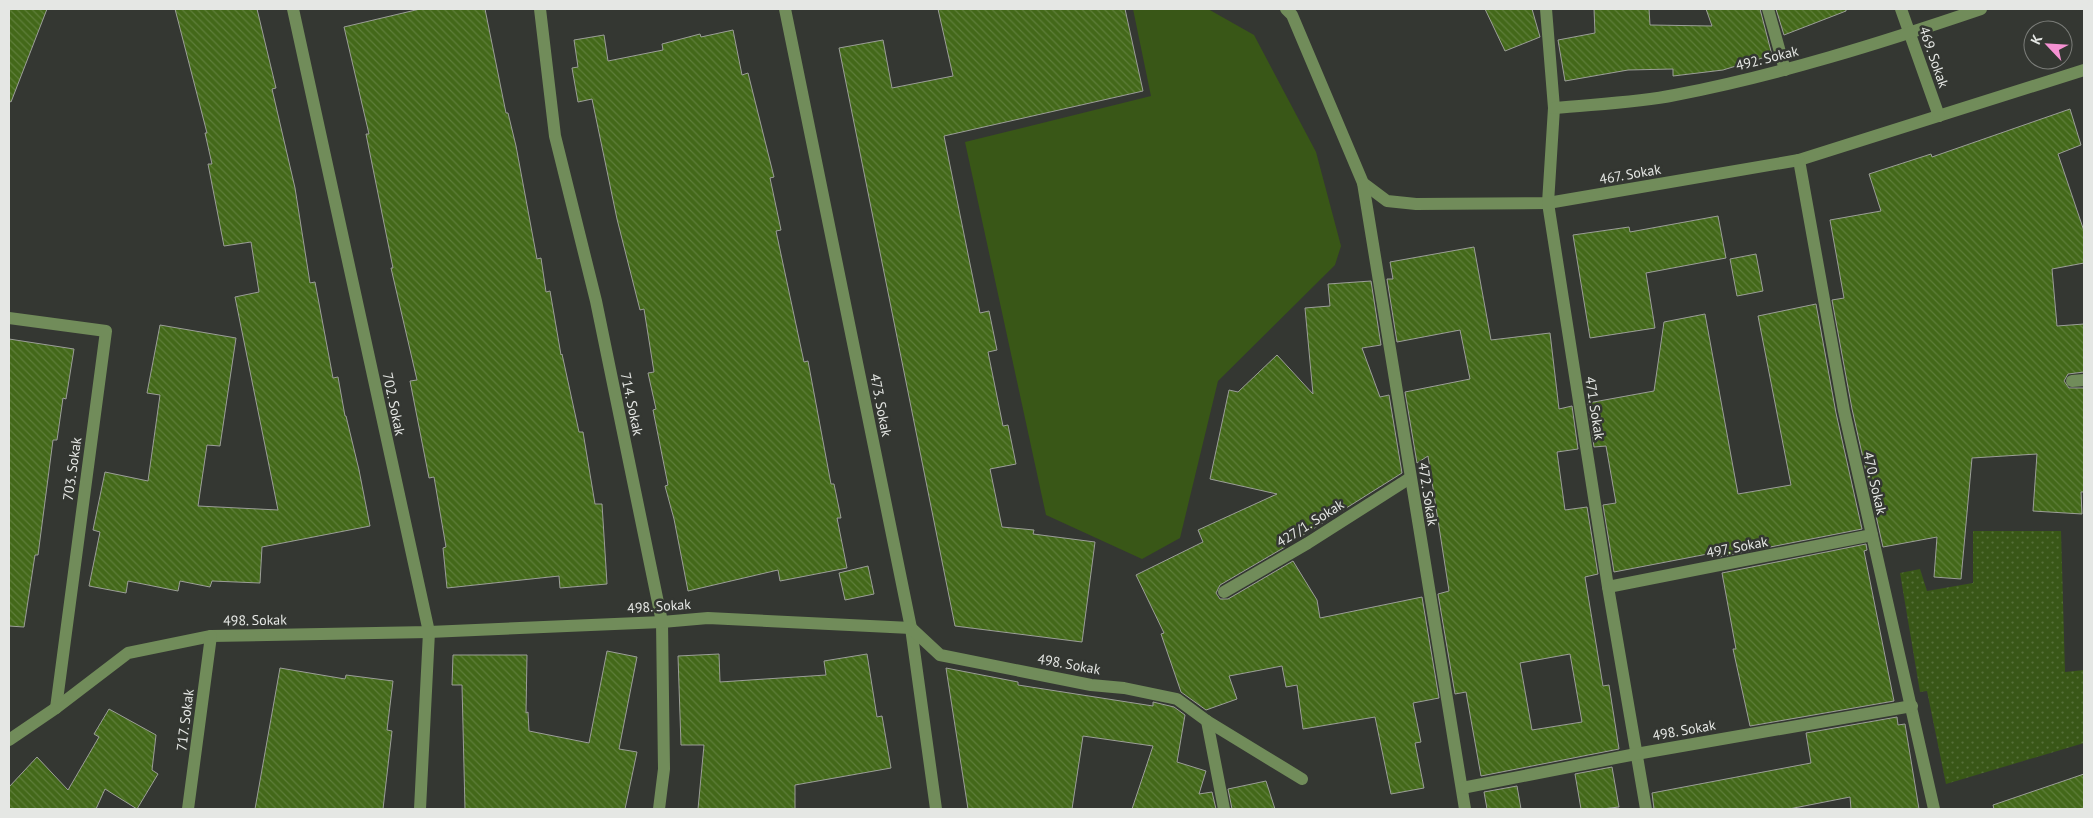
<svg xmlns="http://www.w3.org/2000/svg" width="2093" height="818" font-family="'PT Sans',sans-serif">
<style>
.grass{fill:url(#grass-dots)}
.green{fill:#395717}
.building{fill:url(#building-back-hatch);stroke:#9b9e98;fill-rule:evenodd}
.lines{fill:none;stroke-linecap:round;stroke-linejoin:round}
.minor{stroke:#718c5a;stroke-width:12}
.labels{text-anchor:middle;stroke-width:5;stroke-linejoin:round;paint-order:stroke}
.street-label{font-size:14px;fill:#e5e7e4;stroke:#343732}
</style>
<defs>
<pattern id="grass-dots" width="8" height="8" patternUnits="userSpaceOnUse" patternTransform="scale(1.25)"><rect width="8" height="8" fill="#395717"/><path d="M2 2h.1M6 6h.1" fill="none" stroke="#566f39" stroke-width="1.8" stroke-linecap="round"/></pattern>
<pattern id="building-back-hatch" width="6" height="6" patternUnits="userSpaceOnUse" patternTransform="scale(1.25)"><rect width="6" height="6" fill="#436819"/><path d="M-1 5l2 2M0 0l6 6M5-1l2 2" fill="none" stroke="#5e7e3a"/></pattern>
</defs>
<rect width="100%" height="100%" fill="#343732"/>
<path class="grass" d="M1973 531H2061L2065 672 2084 670V743L1946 784 1927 691 1920 692 1900 573 1920 569 1927 591 1973 583Z"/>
<path class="green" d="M1133 9H1208L1254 35 1316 152 1341 246 1335 265 1218 381 1180 538 1142 559 1046 515 965 142 1151 96Z"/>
<g class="building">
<path d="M9 9H47L11 102 9 101Z"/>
<path d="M175 9H257L276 88 272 89 295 188 310 283 315 282 333 378 338 377 345 416H346L359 470 370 526 262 547 260 583 212 581 210 587 180 581 178 591 128 581 126 593 89 586 100 532 93 530 105 472 148 481 160 395 147 393 160 325 236 338 220 446 207 445 198 506 278 510 235 297 259 292 251 242 224 246 208 164H212L205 133H207Z"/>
<path d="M420 9H485L506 113H508L516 146 537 259 541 258 546 292 550 291 561 355 562 354 579 432H583L595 504H602L607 584 560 588 559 576 447 588 443 548 446 547 434 477 429 478 410 381 417 380 391 268H393L366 134H369L344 27Z"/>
<path d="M938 9H1125L1143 91 944 136 980 313 989 311 997 350 988 352 1003 426 1008 425 1016 464 990 469 1002 527 1034 530 1033 534 1095 542 1082 642 955 626 839 48 883 40 892 88 953 76Z"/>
<path d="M1485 9H1532L1540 37 1505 51Z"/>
<path d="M1594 9H1649L1650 25 1712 26 1706 9H1760L1772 55 1723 70 1673 76V69L1628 70 1565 81 1558 40 1595 33Z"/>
<path d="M1776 9H1846V11L1784 35Z"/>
<path d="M733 30 742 75 748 73 774 177 770 178 781 230 776 231 804 362 808 361 831 484H834L841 518H837L847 568 780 581 778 570 688 591 674 519 665 486 668 485 653 410 656 409 648 373 654 372 644 309 640 310 617 219 592 99 578 102 572 68 578 67 574 40 604 35 608 61 663 50 662 44 700 34 701 37Z"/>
<path d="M2070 109 2081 145 2058 154 2084 231V263L2052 269 2057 326 2084 324V372L2068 374 2064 381 2069 388H2084V492H2081L2082 514 2033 511 2037 454 1972 458 1961 579 1934 577 1937 537 1883 547 1852 409 1832 300 1844 298 1830 220 1881 211 1869 174 1931 154 1932 157Z"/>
<path d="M1718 216 1726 258 1646 273 1655 328 1590 338 1573 235 1629 227 1630 232Z"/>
<path d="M1474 247 1491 340 1550 333 1559 409 1572 406 1578 449 1557 452 1565 510 1587 507 1598 574 1585 577 1603 686 1609 685 1619 749 1481 776 1466 692 1455 694 1438 594 1449 591 1428 456 1417 463 1405 392 1470 379 1460 330 1397 342 1387 279H1393L1390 262ZM1570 654 1582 722 1532 730 1520 663Z"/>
<path d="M1756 254 1763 291 1737 296 1730 259Z"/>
<path d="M1371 281 1381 345 1362 348 1380 397 1389 395 1402 473 1300 537 1282 543 1285 547 1220 585 1216 593 1220 599H1228L1293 561 1317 600 1320 618 1422 597 1439 698 1413 703 1421 742 1415 743 1424 788 1391 794 1375 717 1303 729 1297 685 1286 687 1282 666 1229 676 1237 699 1206 710 1181 692 1161 634 1164 633 1136 575 1203 542 1198 530 1277 494 1210 479 1229 390 1238 392 1277 355 1313 394 1305 308 1330 306 1328 284Z"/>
<path d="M1816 304 1836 413 1862 529 1719 557 1718 552 1614 572 1603 505 1616 503 1606 446 1594 447 1588 403 1654 391 1664 322 1705 314 1738 494 1791 485 1758 316Z"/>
<path d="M9 339 74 349 66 399 63 398 57 440H53L38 555H35L24 627 9 626Z"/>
<path d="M1866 544 1867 550 1864 551 1894 701 1750 726 1733 649H1736L1722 573Z"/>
<path d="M868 566 874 594 845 600 839 573Z"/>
<path d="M607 651 637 657 619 749 637 752 625 809H465L462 685H452L453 655H527L526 713 528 712 529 731 589 743Z"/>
<path d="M719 654 720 682 826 675 824 661 867 654 877 717 882 716 891 768 795 785V809H698L704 745H681L678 656Z"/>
<path d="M280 668 345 679 346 675 393 681 387 730 392 731 383 809H255Z"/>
<path d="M946 668 1018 682V685L1153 706V702L1174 707 1185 715 1177 762 1206 771 1199 794 1212 792 1216 809H1132L1153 746 1083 736 1072 809H968Z"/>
<path d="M109 709 156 735 152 770 158 774 137 809 105 789 96 809H9V787L37 757 68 790 99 737 94 734Z"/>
<path d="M1897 717 1898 725 1905 724 1919 809H1851L1850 797 1789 809H1654L1652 793 1811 763 1806 733Z"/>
<path d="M1612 767 1619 807 1602 809H1581L1575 774Z"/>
<path d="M2084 774V809H1994L1993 805Z"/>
<path d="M1266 781 1275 809H1232L1228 789Z"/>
<path d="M1517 786 1521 809H1487L1484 792Z"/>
</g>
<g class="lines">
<g class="minor">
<path d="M293 9 429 632 420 809"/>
<path d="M540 9 555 136 596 301 662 622 664 769 659 809"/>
<path d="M785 9 911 628 936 809"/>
<path d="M1286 9 1292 15 1363 183 1387 201 1416 204 1548 203 1799 160 2084 70"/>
<path d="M1546 9 1554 108 1548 203 1608 587 1646 809"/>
<path d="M1768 9 1785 70"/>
<path d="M1901 9 1939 116"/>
<path d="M1554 108C1594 104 1636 103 1675 95 1779 75 1881 43 1981 9"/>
<path d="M1799 160 1844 411 1934 809"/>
<path d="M1363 183 1465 809"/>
<path d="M9 318 106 331 56 708"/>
<path d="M2072 381 2084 380"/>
<path d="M1608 587 1872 535"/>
<path d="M1224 592 1308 543 1410 478"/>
<path d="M1207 721 1224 809"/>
<path d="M9 740 56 708 128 653 211 636 429 632 662 622 708 618 911 628 940 655 1091 685 1124 688 1177 699 1207 721 1302 779"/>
<path d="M1462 788 1636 754 1912 706"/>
<path d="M188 809 211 636"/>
</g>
</g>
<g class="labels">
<g class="street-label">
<text transform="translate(1934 57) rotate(71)" y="5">469. Sokak</text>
<text transform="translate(1767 58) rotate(-14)" y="5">492. Sokak</text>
<text transform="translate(1630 174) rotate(-10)" y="5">467. Sokak</text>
<text transform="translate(394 404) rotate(78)" y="5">702. Sokak</text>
<text transform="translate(632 404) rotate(78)" y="5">714. Sokak</text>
<text transform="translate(881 405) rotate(79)" y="5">473. Sokak</text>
<text transform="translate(1595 408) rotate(81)" y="5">471. Sokak</text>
<text transform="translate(72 469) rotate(-82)" y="5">703. Sokak</text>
<text transform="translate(1875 483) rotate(77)" y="5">470. Sokak</text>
<text transform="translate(1428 494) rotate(81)" y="5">472. Sokak</text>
<text transform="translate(1310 523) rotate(-32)" y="5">427/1. Sokak</text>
<text transform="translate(1737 547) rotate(-11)" y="5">497. Sokak</text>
<text transform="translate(659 606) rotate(-4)" y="5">498. Sokak</text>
<text transform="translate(255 620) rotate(-1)" y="5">498. Sokak</text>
<text transform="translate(1069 664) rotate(10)" y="5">498. Sokak</text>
<text transform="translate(185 720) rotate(-83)" y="5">717. Sokak</text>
<text transform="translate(1684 730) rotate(-10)" y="5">498. Sokak</text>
</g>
</g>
<rect width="2093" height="818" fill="none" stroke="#e5e7e4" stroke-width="20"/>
<g transform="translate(2048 45) rotate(295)"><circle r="24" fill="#343732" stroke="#7b7d79"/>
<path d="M0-4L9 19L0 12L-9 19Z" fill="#f591d2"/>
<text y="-8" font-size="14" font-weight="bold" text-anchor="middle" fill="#e5e7e4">K</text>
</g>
</svg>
